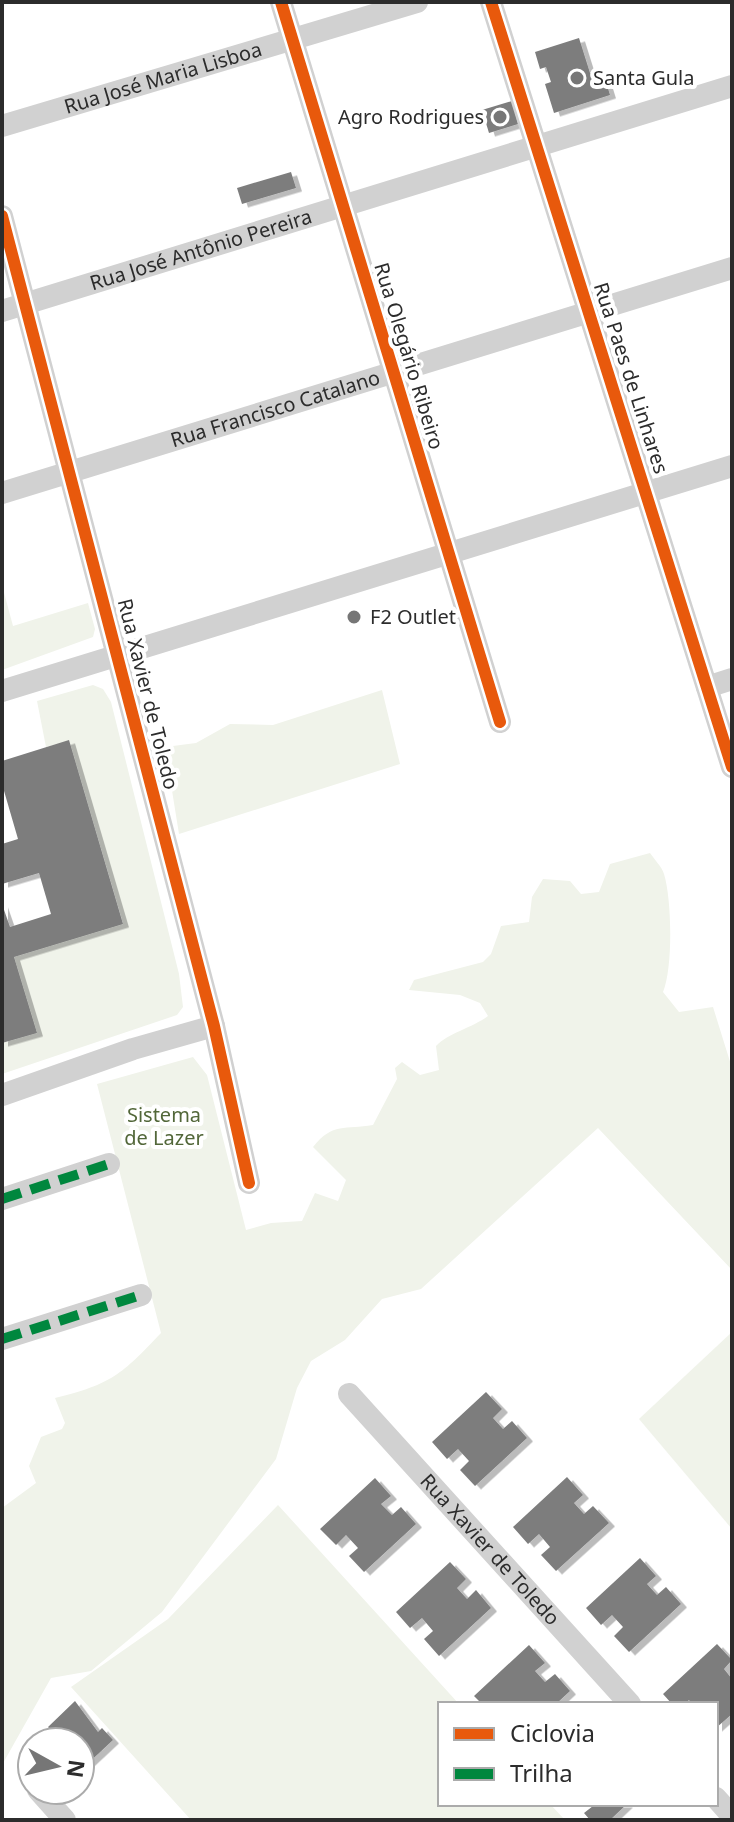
<svg xmlns="http://www.w3.org/2000/svg" width="734" height="1822" font-family="'Noto Sans',sans-serif">
<style>
.green{fill:#f0f3ea}
.building{fill:#7d7d7d;filter:url(#shadow)}
.lines{fill:none;stroke-linecap:round;stroke-linejoin:round}
.minor{stroke:#d1d1d1;stroke-width:22}
.quiet{stroke:#00873e;stroke-width:10;stroke-dasharray:20 10;stroke-linecap:butt}
.cycleway-casing{stroke:#fff;stroke-width:17}
.cycleway{stroke:#e8590c;stroke-width:12}
.poi-dot{fill:#767676;stroke:#fff;stroke-width:3}
.labels{text-anchor:middle;stroke-width:8;stroke-linejoin:round;paint-order:stroke}
.poi-label{font-size:20px;fill:#2c2c2c;stroke:#fff;text-anchor:start}
.street-label{font-size:20px;fill:#2c2c2c;stroke:#fff}
.park-label{font-size:20px;fill:#526739;stroke:#fff}
</style>
<defs>
<filter id="shadow"><feDropShadow dx="6" dy="3.5" stdDeviation="0" flood-color="#0004"/></filter>
</defs>
<rect width="100%" height="100%" fill="#fff"/>
<g class="green">
<path d="M2 585 13 626 88 603 95 629 93 637 2 670Z"/>
<path d="M93 685 103 689 111 702 179 974 183 1007 177 1015 2 1074V1043L36 1033 14 957 123 923 69 741 46 747 37 701Z"/>
<path d="M382 690 400 764 179 834 165 747 196 743 230 724 273 725Z"/>
<path d="M650 853C654 859 662 867 664 874 672 900 673 968 663 992L679 1012 713 1007 732 1068V1270L598 1128 421 1289 382 1299 345 1340 311 1361 297 1388 276 1459 162 1612 91 1671 51 1678 2 1765V1508L36 1483 29 1466 41 1437 62 1429 65 1423 55 1398C112 1384 121 1375 161 1333L97 1084 193 1057 207 1075 246 1230 271 1223 302 1221 315 1193 338 1201 346 1180 313 1147C333 1122 345 1130 373 1125L397 1079 395 1068 402 1062 420 1075 439 1070 436 1046C448 1033 472 1028 488 1016L480 1003 460 995 409 990 414 980 483 962 491 954 501 926 529 922 532 897 543 879 570 881 581 894 599 892 610 864Z"/>
<path d="M732 1332V1529L639 1419Z"/>
<path d="M278 1505 459 1704H440V1804H550L565 1820H191L71 1687 168 1619Z"/>
</g>
<g class="building">
<path d="M579 38 590 73 602 69 610 95 554 113 545 84 551 82 546 67 540 69 535 52Z"/>
<path d="M512 101 518 124 489 133 482 110Z"/>
<path d="M291 172 296 188 242 204 237 188Z"/>
<path d="M69 740 123 924 14 957 37 1033 2 1043V904L10 927 51 914 39 873 2 884V844L18 839 2 784V761Z"/>
<path d="M486 1392 502 1409 493 1418 503 1429 512 1421 527 1438 475 1486 460 1470 469 1461 458 1449 447 1459 432 1442Z"/>
<path d="M567 1477 583 1495 574 1503 584 1514 593 1506 609 1523 556 1571 541 1555 550 1547 539 1534 528 1544 513 1527Z"/>
<path d="M375 1478 391 1496 381 1504 392 1515 401 1507 416 1524 364 1572 349 1556 358 1548 346 1535 336 1545 320 1529Z"/>
<path d="M640 1558 656 1576 647 1584 657 1595 666 1587 681 1604 629 1652 614 1636 623 1627 612 1615 601 1625 586 1608Z"/>
<path d="M450 1562 466 1579 457 1588 467 1599 476 1590 491 1608 439 1656 424 1639 433 1631 422 1618 410 1628 396 1612Z"/>
<path d="M717 1644 732 1660 724 1669 732 1679V1714L716 1728V1704H692L689 1700 684 1704H672L663 1694Z"/>
<path d="M529 1645 545 1663 535 1671 545 1682 555 1674 570 1691 556 1704H482L474 1696Z"/>
<path d="M75 1701 98 1732 102 1728 113 1740 83 1768 80 1764V1742H68L64 1737 60 1740 48 1727Z"/>
<path d="M591 1804H627L610 1820H590L584 1813 593 1806Z"/>
</g>
<g class="lines">
<g class="minor">
<path d="M281 2 500 722"/>
<path d="M491 2 732 767"/>
<path id="s1" d="M2 126 417 2"/>
<path d="M2 216 214 1026 249 1183"/>
<path id="s2" d="M2 311 732 86"/>
<path id="s3" d="M2 493 732 268"/>
<path d="M707 687 732 679"/>
<path d="M2 691 732 466"/>
<path d="M2 1095 133 1049 214 1026"/>
<path d="M2 1199 109 1164"/>
<path d="M2 1339 141 1295"/>
<path id="s4" d="M349 1394 630 1704"/>
<path d="M38 1790 65 1820"/>
<path d="M716 1798 732 1816"/>
</g>
<g class="quiet">
<path d="M2 1199 109 1164"/>
<path d="M2 1339 141 1295"/>
</g>
<defs>
<g id="cycleway">
<path d="M281 2 500 722"/>
<path d="M491 2 732 767"/>
<path d="M2 216 214 1026 249 1183"/>
</g>
</defs>
<use href="#cycleway" class="cycleway-casing"/>
<use href="#cycleway" class="cycleway"/>
</g>
<g class="poi-dot">
<circle cx="577" cy="78" r="8"/>
<circle cx="500" cy="117" r="8"/>
<circle cx="354" cy="617" r="8"/>
</g>
<g class="labels">
<g class="poi-label">
<text x="593" y="85">Santa Gula</text>
<text x="484" y="124" text-anchor="end">Agro Rodrigues</text>
<text x="370" y="624">F2 Outlet</text>
</g>
<g class="street-label">
<text dy="7" stroke="none"><textPath href="#s1" startOffset="168">Rua José Maria Lisboa</textPath></text>
<text dy="7" stroke="none"><textPath href="#s2" startOffset="208">Rua José Antônio Pereira</textPath></text>
<text transform="translate(409 356) rotate(73)" y="7">Rua Olegário Ribeiro</text>
<text transform="translate(631 378) rotate(72)" y="7">Rua Paes de Linhares</text>
<text dy="7" stroke="none"><textPath href="#s3" startOffset="286">Rua Francisco Catalano</textPath></text>
<text transform="translate(148 694) rotate(76)" y="7">Rua Xavier de Toledo</text>
<text dy="7" stroke="none"><textPath href="#s4" startOffset="210">Rua Xavier de Toledo</textPath></text>
</g>
<g class="park-label">
<text x="164" y="1122">Sistema<tspan x="164" dy="23">de Lazer</tspan></text>
</g>
</g>
<rect width="734" height="1822" fill="none" stroke="#2c2c2c" stroke-width="8"/>
<rect x="438" y="1702" width="280" height="104" fill="#ffffff" stroke="#ababab" stroke-width="2"/>
<rect x="454" y="1728" width="40" height="12" fill="#e8590c" stroke="#ababab" stroke-width="2"/>
<text x="510" y="1742" font-size="24" fill="#2c2c2c">Ciclovia</text>
<rect x="454" y="1768" width="40" height="12" fill="#00873e" stroke="#ababab" stroke-width="2"/>
<text x="510" y="1782" font-size="24" fill="#2c2c2c">Trilha</text>
<g transform="translate(56 1766) rotate(98)"><circle r="38" fill="#ffffff" stroke="#ababab" stroke-width="2"/>
<path d="M0-6L14 30L0 20L-14 30Z" fill="#767676"/>
<text y="-12" font-size="22" font-weight="bold" text-anchor="middle" fill="#2c2c2c">N</text>
</g>
</svg>
